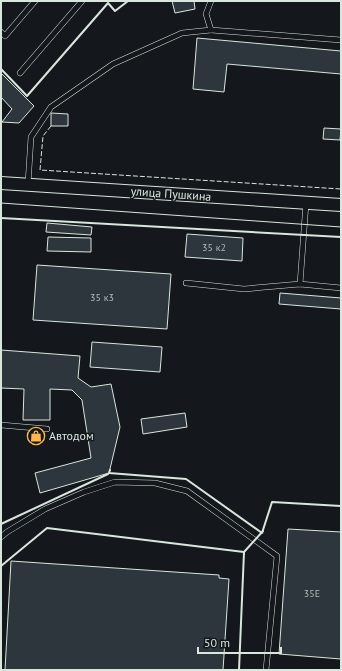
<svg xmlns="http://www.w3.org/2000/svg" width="342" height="671" font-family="'PT Sans',sans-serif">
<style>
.building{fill:#2c363c;stroke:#d8e6dc}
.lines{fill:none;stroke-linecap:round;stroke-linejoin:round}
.service-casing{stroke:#d8e6dc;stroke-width:6}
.tertiary-casing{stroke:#d8e6dc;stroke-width:14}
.service{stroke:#14181c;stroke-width:5}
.tertiary{stroke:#14181c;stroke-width:12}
.tram{stroke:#d8e6dc;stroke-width:1}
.fence{stroke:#d8e6dc;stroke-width:1;stroke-dasharray:5 2;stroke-linecap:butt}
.wall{stroke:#d8e6dc;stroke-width:2}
.labels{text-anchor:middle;stroke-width:3;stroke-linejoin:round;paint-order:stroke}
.number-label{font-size:10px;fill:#adbab4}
.street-label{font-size:12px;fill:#d8e6dc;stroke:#14181c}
.poi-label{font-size:12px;fill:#d8e6dc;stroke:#14181c;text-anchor:start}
</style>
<rect width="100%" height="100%" fill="#14181c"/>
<g class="building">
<path d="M172 1H194L195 9 175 13Z"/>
<path d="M197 38 341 51V74L227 64 224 92 193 89Z"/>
<path d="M1 73 34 106 19 123 2 122 12 109 1 97Z"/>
<path d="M51 113 68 114V126H51Z"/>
<path d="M324 128 341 129 340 140 323 139Z"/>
<path d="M47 223 92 227 91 235 46 232Z"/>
<path d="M187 234 243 238 242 261 185 257Z"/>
<path d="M48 237 91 238V252L47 251Z"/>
<path d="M37 265 171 274 167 329 33 320Z"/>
<path d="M280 293 341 298V309L279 304Z"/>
<path d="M92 342 162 347 160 372 90 367Z"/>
<path d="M1 350 80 356 78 378 91 387 111 384 120 427 109 473 40 493 35 473 91 458 82 400 72 390 50 389V420H23L24 389 1 388Z"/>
<path d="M185 413 187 427 143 434 141 419Z"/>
<path d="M288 529 341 532V659L279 654Z"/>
<path d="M11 561 219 575V578L229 579 223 670H5Z"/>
</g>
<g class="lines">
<defs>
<g id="service">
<path d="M211 30 341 40"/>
<path d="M1 32 5 36 35 1"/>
<path d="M20 73 82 1"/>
<path d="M28 184 31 137 51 107 113 64 182 33 211 30 206 14 211 1"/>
<path d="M186 283 244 289 300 284 341 288"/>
<path d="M300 284 306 203"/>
<path d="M1 425 47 429"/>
<path d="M1 537 7 532 45 509 84 492 115 482 155 483 187 491 277 556 266 670"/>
</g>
<path id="tertiary" d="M1 183 341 205"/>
</defs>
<use href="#service" class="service-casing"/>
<use href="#tertiary" class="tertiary-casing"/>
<use href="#service" class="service"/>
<use href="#tertiary" class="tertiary"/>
<path class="tram" d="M1 203 341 227"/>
<path class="fence" d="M51 126 43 136 40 170 341 189"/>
<g class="wall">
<path d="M1 69 27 96 108 3 115 11 128 1"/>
<path d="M1 218 341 237"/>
<path d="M110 470 109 473 186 479 262 533 272 502 341 506"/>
<path d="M1 524 108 474"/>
<path d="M244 554V552L263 531"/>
<path d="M1 566 47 528 244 552 239 670"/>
</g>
</g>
<defs>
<symbol id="shop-ring" viewBox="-11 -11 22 22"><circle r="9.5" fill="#14181c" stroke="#ffb74d" stroke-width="1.5"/><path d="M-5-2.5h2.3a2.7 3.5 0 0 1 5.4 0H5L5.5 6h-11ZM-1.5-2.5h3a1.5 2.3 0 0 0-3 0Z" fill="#ffb74d"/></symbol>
</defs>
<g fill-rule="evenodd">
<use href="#shop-ring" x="26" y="426" width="20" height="20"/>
</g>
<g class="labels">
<g class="number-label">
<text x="214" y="251">35 к2</text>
<text x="102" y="301">35 к3</text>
<text x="312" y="597">35Е</text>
</g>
<g class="street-label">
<text transform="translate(171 194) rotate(4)" y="4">улица Пушкина</text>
</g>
<g class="poi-label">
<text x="49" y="440">Автодом</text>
</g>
</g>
<rect width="342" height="671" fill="none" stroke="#d8e6dc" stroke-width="4"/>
<path d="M198 647v6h83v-6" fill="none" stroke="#d8e6dc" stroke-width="2"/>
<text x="204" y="647" font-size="12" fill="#d8e6dc" stroke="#14181c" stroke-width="3" paint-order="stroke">50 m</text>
</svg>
